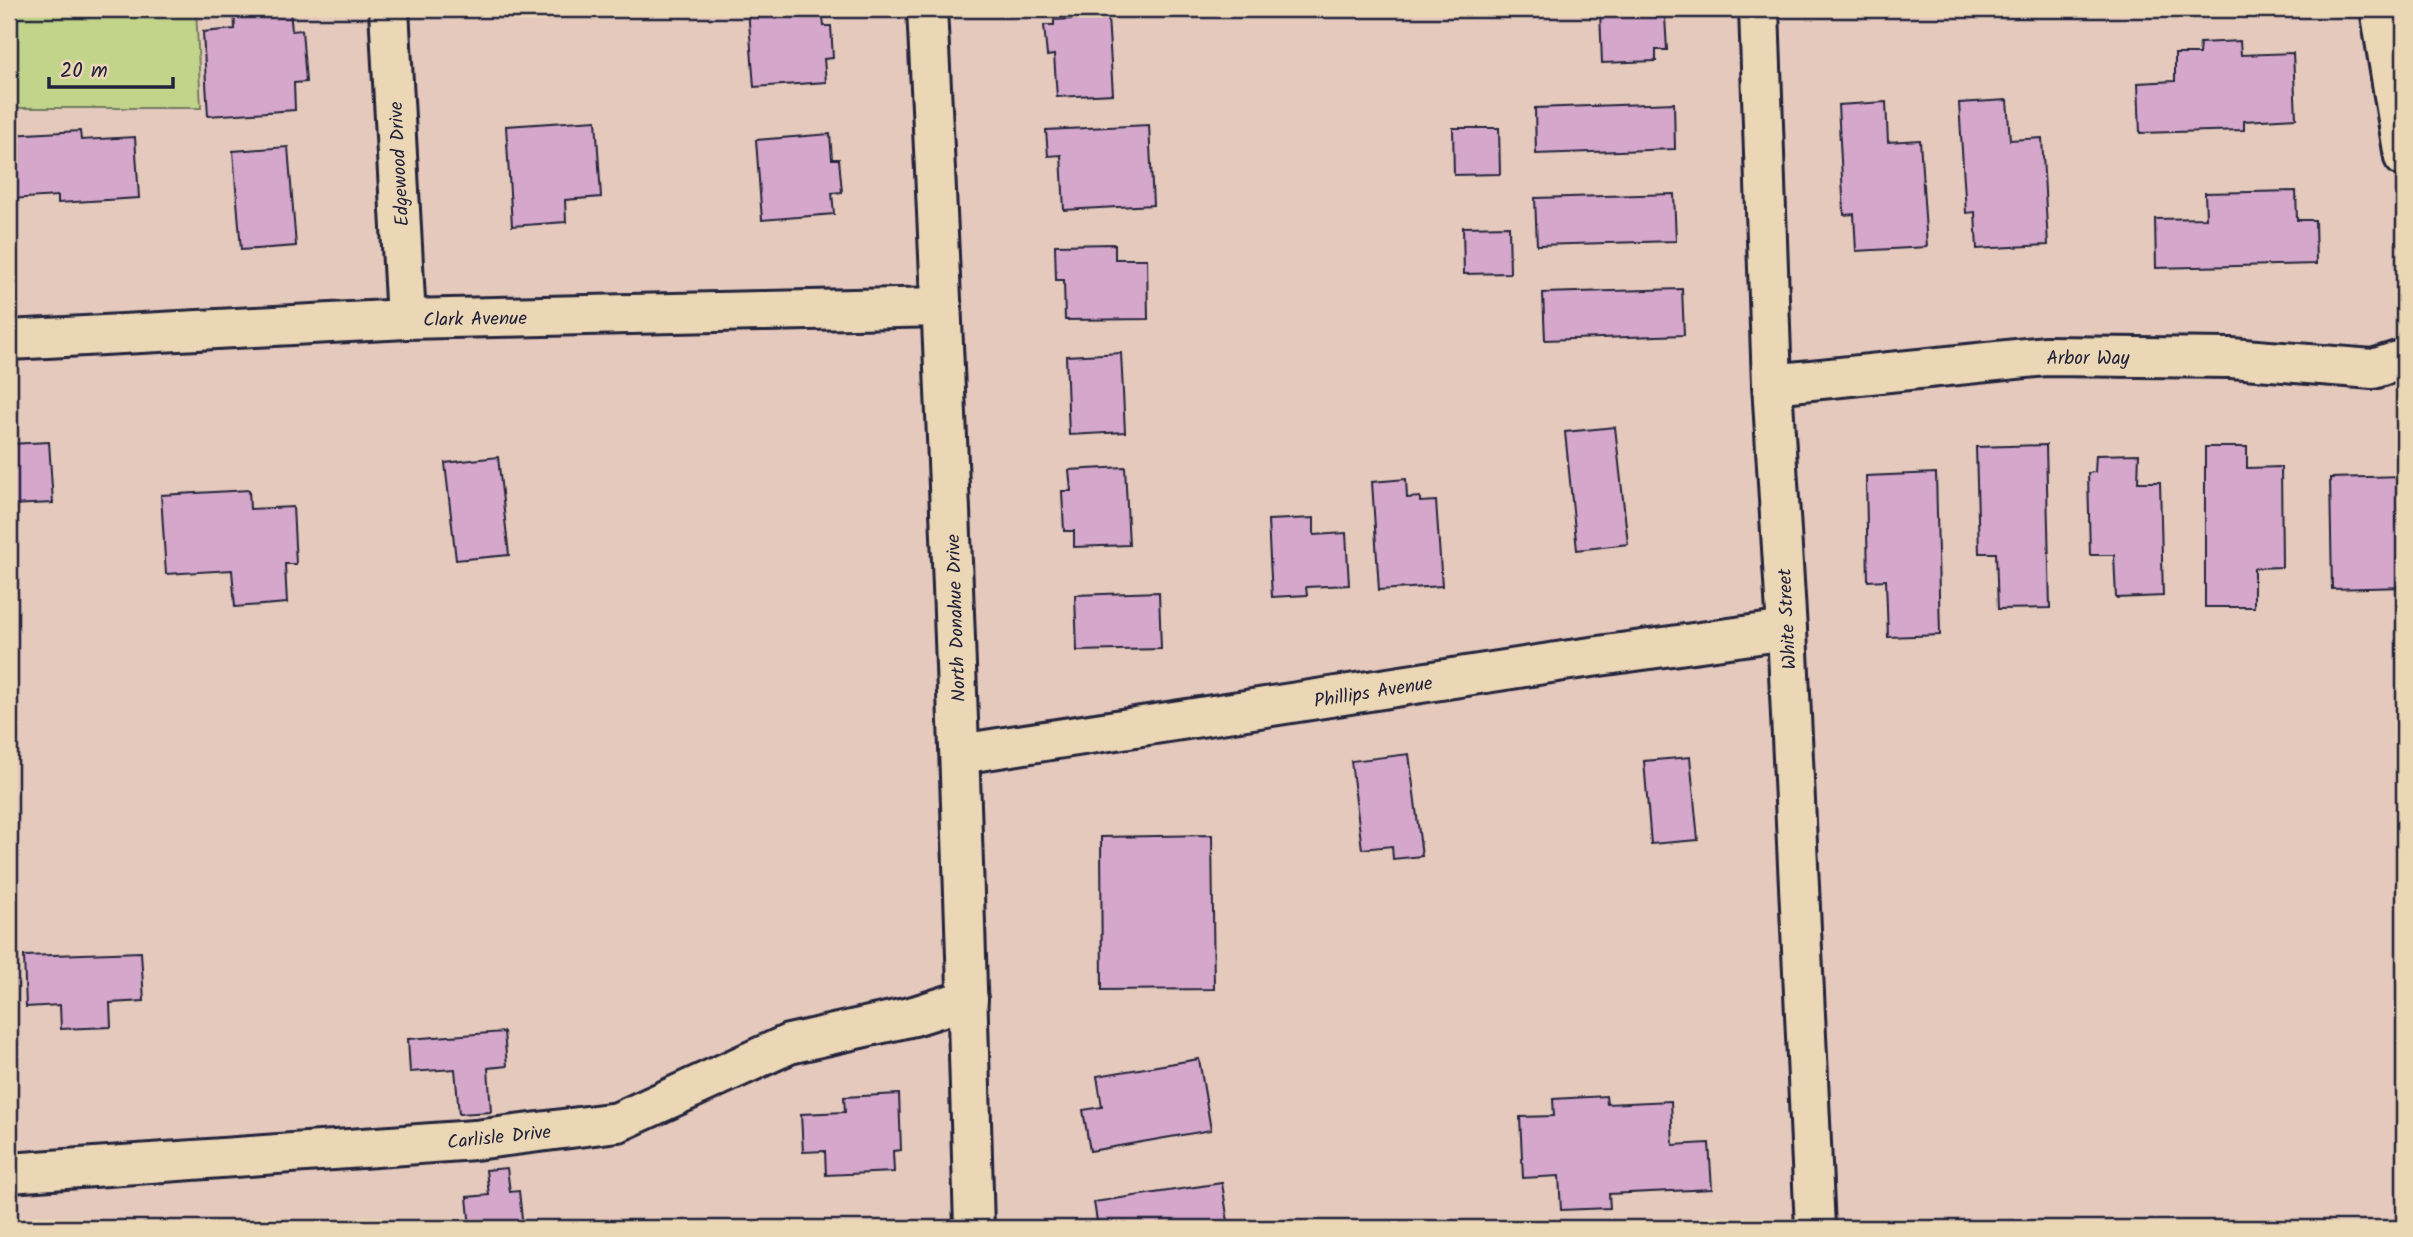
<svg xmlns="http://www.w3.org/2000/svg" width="2413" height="1237" font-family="Kalam,sans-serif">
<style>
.green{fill:#c2d489;stroke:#727b62;stroke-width:2}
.building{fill:#d5a8cb;stroke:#22223b;stroke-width:2}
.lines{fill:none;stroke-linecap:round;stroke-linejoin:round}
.minor-casing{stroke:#22223b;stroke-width:44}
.minor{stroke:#ebd7b5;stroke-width:38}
.labels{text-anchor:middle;stroke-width:6;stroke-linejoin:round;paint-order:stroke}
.street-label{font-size:19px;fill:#22223b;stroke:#ebd7b5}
</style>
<rect width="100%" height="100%" fill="#e4c9bc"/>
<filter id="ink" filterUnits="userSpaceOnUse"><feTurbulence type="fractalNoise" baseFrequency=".0143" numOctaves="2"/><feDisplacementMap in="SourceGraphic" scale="14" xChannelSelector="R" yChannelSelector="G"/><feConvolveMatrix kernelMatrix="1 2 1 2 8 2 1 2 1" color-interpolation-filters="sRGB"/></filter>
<g filter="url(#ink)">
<path class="green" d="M9 9H196L201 108H9Z"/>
<g class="building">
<path d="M272 9H290L292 31 302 30 306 82 294 83 295 110 208 116 203 32 235 29 234 11Z"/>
<path d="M748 9H822L824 26H831L833 58 824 59 826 82 754 87Z"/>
<path d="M1629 9H1646V11H1654V17H1665L1667 50H1656V61L1602 63 1600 11Z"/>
<path d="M1108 17 1113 94 1057 97 1054 55 1047 56 1044 25H1054V20Z"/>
<path d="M2240 41 2241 55 2293 53 2296 118 2244 121V130L2140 133 2138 83 2175 81V54H2199L2200 43Z"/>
<path d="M2007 100 2010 140 2042 138 2048 245 1977 249 1975 212 1966 213 1959 103Z"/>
<path d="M1886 102 1888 142 1920 140 1927 247 1856 251 1854 214 1844 215 1838 105Z"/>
<path d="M1674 103 1675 149 1536 154 1535 108Z"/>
<path d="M596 120 601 197 565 200 566 222 512 226 506 126Z"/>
<path d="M1149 125 1153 205 1064 210 1061 155 1048 156 1046 130Z"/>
<path d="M1453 128H1499L1500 174 1454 175Z"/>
<path d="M80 131 81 140 135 137 139 198 58 203V196L9 199V135Z"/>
<path d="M830 134 832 159H839L842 192 832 193 834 214 762 220 756 140Z"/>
<path d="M288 147 296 246 241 250 233 151Z"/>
<path d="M2296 191 2297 220H2315L2316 264 2156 268 2155 219 2206 218 2205 193Z"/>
<path d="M1674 194 1676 241 1537 245 1535 198Z"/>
<path d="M1509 226 1510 273 1464 274 1463 227Z"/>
<path d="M1115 244V259H1147L1148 319 1065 320 1064 280H1056L1055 245Z"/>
<path d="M1682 289 1684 335 1545 340 1543 293Z"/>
<path d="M1121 353 1125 432 1069 435 1066 356Z"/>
<path d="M1615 427 1628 544 1577 550 1565 432Z"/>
<path d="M49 442 53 503 9 505V444Z"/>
<path d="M2046 445 2050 608 1998 609 1996 553H1979L1976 447Z"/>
<path d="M2205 447H2247V468L2281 467 2282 567 2254 568V607H2205Z"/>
<path d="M2139 454 2138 482H2160L2163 596 2116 598 2114 555H2090L2088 473 2095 472 2096 455Z"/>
<path d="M498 457 509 555 456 560 445 463Z"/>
<path d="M1125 467 1129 545 1074 547V531H1064L1062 491H1071L1069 470Z"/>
<path d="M1936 473 1940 635 1888 637 1886 580 1868 581 1866 476Z"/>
<path d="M2404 476V587L2332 589 2330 478Z"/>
<path d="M1406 479 1407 498 1420 497V502L1436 501 1442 586 1379 590 1372 482Z"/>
<path d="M249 490 250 509 293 507 296 564H285L287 603 235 607 232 570 166 574 161 495Z"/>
<path d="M1314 518V535L1346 533 1349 585 1306 587 1307 595 1272 597 1268 520Z"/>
<path d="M1159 592 1161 649 1077 651 1075 595Z"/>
<path d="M1409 754 1422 856 1393 859 1392 846 1362 849 1351 761Z"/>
<path d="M1690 757 1698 840 1651 844 1644 761Z"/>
<path d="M1212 835 1214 989 1102 990 1101 837Z"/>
<path d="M141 952 144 1001 110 1003 111 1027 61 1029 60 1005 26 1007 24 956Z"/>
<path d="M504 1032 507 1066 488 1068 491 1112 459 1114 455 1069 410 1072 408 1039Z"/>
<path d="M1199 1059 1211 1130 1090 1151 1083 1110 1102 1107 1097 1076Z"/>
<path d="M899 1094 901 1150 893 1151 894 1172 826 1175 825 1151 803 1152 801 1114 845 1112 844 1097Z"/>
<path d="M1606 1096 1607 1104 1671 1101 1673 1145 1709 1143 1712 1189 1609 1194 1610 1208 1561 1210 1559 1176 1523 1178 1520 1117 1554 1116 1553 1099Z"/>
<path d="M507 1168 510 1192 519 1191 523 1228H467H470L467 1197 489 1195 486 1170Z"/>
<path d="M1222 1183 1229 1228H1098L1094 1202Z"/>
</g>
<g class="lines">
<defs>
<g id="minor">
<path d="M389 9 406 319"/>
<path d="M927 9C948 415 963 822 974 1228"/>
<path d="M1759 9 1772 384 1787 630 1815 1228"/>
<path d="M2380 9 2404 157"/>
<path d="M9 340 406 319 942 307"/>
<path d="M1772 384 2046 356 2231 358 2373 369 2404 359"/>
<path d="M960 754 1570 660 1787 630"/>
<path d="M9 1173 475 1140 618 1122 789 1044 914 1016 968 999"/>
</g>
</defs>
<use href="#minor" class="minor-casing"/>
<use href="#minor" class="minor"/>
</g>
</g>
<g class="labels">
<g class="street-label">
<text transform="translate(398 164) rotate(-93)" y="7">Edgewood Drive</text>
<text transform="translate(475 318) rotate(-1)" y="7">Clark Avenue</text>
<text x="2088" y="364">Arbor Way</text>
<text transform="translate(955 618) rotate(-92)" y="7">North Donahue Drive</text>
<text transform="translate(1786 619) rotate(-93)" y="7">White Street</text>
<text transform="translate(1373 691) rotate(-9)" y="7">Phillips Avenue</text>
<text transform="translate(499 1136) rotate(-6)" y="7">Carlisle Drive</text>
</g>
</g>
<rect width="2413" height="1237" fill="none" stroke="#ebd7b5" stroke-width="35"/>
<rect x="18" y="18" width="2378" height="1202" fill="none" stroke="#22223b" stroke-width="2.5" filter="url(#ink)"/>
<path d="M49 77v10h124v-10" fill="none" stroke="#22223b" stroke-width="3.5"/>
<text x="60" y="77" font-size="21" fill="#22223b" stroke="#ebd7b5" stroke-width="5" paint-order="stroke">20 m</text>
</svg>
